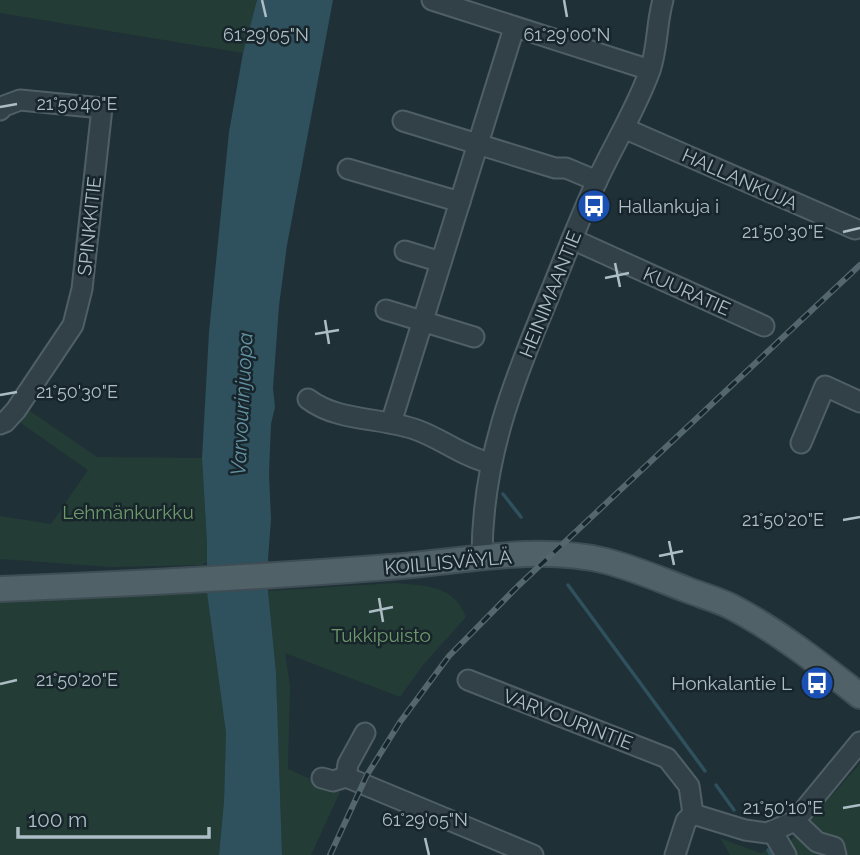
<svg xmlns="http://www.w3.org/2000/svg" width="860" height="855" font-family="Raleway,sans-serif">
<style>
.green{fill:#243c36}
.water{fill:#2f505d}
.lines{fill:none;stroke-linecap:round;stroke-linejoin:round}
.stream{stroke:#2f505d;stroke-width:3.5}
.minor-casing{stroke:#505f66;stroke-width:23}
.major-casing{stroke:#3f4d54;stroke-width:28}
.minor{stroke:#324147;stroke-width:19}
.major{stroke:#506168;stroke-width:24}
.rail-casing{stroke:#54676f;stroke-width:6}
.rail{stroke:#18262c;stroke-width:3.5;stroke-dasharray:10;stroke-linecap:butt}
.ticks{fill:none;stroke:#acbdc5;stroke-width:2.5}
.labels{text-anchor:middle;stroke-width:5;stroke-linejoin:round;paint-order:stroke}
.street-label{font-size:19px;fill:#acbdc5;stroke:#18262c}
.poi-label{font-size:19px;fill:#acbdc5;stroke:#18262c;text-anchor:start}
.park-label{font-size:19px;fill:#6e9a6b;stroke:#18262c}
.water-label{font-size:21px;font-style:italic;fill:#6393a5;stroke:#18262c}
.ticks-label{font-size:18px;text-anchor:middle;fill:#acbdc5;stroke:#18262c;stroke-width:5;stroke-linejoin:round;paint-order:stroke}
</style>
<rect width="100%" height="100%" fill="#1f3037"/>
<g class="green">
<path d="M0 0H257L243 53 0 13Z"/>
<path d="M27 409 97 457 202 458 208 561 202 565 111 567 0 559V516L51 524 88 470 18 421Z"/>
<path d="M395 583C425 586 453 584 466 617L423 665 400 697 285 653 290 685 288 769 340 792 311 855H282L276 672 268 591Z"/>
<path d="M207 593 226 733 224 801 219 855H0V601Z"/>
<path d="M860 764V855H730L720 838 760 853 790 841Z"/>
</g>
<path class="water" d="M257 0H333L287 245 279 306 273 388 275 407 271 424 269 474 271 519 268 559V591L276 672 282 855H219L224 801 226 733 207 593V543L202 458 209 332 229 132 243 53Z"/>
<g class="lines">
<g class="stream">
<path d="M503 494 521 517"/>
<path d="M568 585 705 771"/>
<path d="M716 785 734 810"/>
<path d="M768 850 771 855"/>
</g>
<defs>
<g id="minor">
<path d="M432 0 650 70"/>
<path d="M0 110 4 106 20 100 102 108 82 289 73 325 16 410 5 422 0 424"/>
<path d="M403 121 555 168H566L597 181"/>
<path d="M626 129 855 229"/>
<path d="M348 169 460 202"/>
<path d="M572 239 764 326"/>
<path d="M405 251 441 262"/>
<path d="M386 310 474 337"/>
<path d="M308 399C338 422 382 417 417 430 442 439 464 457 490 463"/>
<path d="M391 423 514 28"/>
<path d="M801 443 825 386 860 402"/>
<path d="M482 557C482 460 512 384 549 296 564 259 579 220 596 183 613 146 634 113 649 73 658 50 656 24 663 0"/>
<path d="M468 680 667 758 689 786 693 814 686 821 675 855"/>
<path d="M365 733 348 764 346 777 533 855"/>
<path d="M322 778 333 781 346 777"/>
<path d="M693 814 745 830 767 833 772 831 795 821 860 742"/>
<path d="M795 821 817 842 834 847 836 855"/>
<path d="M772 831 786 855"/>
</g>
<path id="major" d="M0 589C130 584 260 577 390 567 461 562 535 544 606 561 633 568 659 579 685 589 700 595 716 599 730 606 775 629 820 664 860 696"/>
</defs>
<use href="#minor" class="minor-casing"/>
<use href="#major" class="major-casing"/>
<use href="#minor" class="minor"/>
<use href="#major" class="major"/>
<defs>
<path id="rail" d="M330 855 367 775 400 722 449 656 518 586 860 265"/>
</defs>
<use href="#rail" class="rail-casing"/>
<use href="#rail" class="rail"/>
</g>
<path class="ticks" d="M262 0 266 17M564 0 567 17M0 107 17 104M843 232 860 228M615 263 620 287M605 278 629 273M325 320 329 344M315 334 339 330M0 395 17 392M843 520 860 517M669 541 674 565M659 556 683 551M379 598 383 622M369 612 393 607M0 684 17 680M843 808 860 805M425 838 429 855"/>
<defs>
<symbol id="bus-disc" viewBox="-11 -11 22 22"><circle r="9.5" fill="#1a4fb4" stroke="#18262c"/><path d="M-5-6H5V4H4V6H2V4H-2V6H-4V4H-5ZM-3.5-4V0h7V-4ZM-3.5 1.2v1.5H-2V1.2ZM2 1.2v1.5H3.5V1.2Z" fill="#fff"/></symbol>
</defs>
<g fill-rule="evenodd">
<use href="#bus-disc" x="575" y="187" width="38" height="38"/>
<use href="#bus-disc" x="798" y="664" width="38" height="38"/>
</g>
<g class="labels">
<g class="street-label">
<text transform="translate(740 179) rotate(24)" y="7">HALLANKUJA</text>
<text transform="translate(89 226) rotate(-84)" y="7">SPINKKITIE</text>
<text transform="translate(687 291) rotate(24)" y="7">KUURATIE</text>
<text transform="translate(550 294) rotate(-68)" y="7">HEINIMAANTIE</text>
<text transform="translate(448 562) rotate(-5)" y="7">KOILLISVÄYLÄ</text>
<text transform="translate(568 719) rotate(21)" y="7">VARVOURINTIE</text>
</g>
<g class="poi-label">
<text x="618" y="213">Hallankuja i</text>
<text x="792" y="690" text-anchor="end">Honkalantie L</text>
</g>
<g class="park-label">
<text x="128" y="519">Lehmänkurkku</text>
<text x="381" y="642">Tukkipuisto</text>
</g>
<g class="water-label">
<text transform="translate(242 404) rotate(-87)" y="7">Varvourinjuopa</text>
</g>
</g>
<g class="ticks-label">
<text x="266" y="41">61°29'05"N</text>
<text x="567" y="41">61°29'00"N</text>
<text x="77" y="110">21°50'40"E</text>
<text x="783" y="238">21°50'30"E</text>
<text x="77" y="398">21°50'30"E</text>
<text x="783" y="526">21°50'20"E</text>
<text x="77" y="686">21°50'20"E</text>
<text x="783" y="814">21°50'10"E</text>
<text x="425" y="826">61°29'05"N</text>
</g>
<path d="M18 827v10h191v-10" fill="none" stroke="#acbdc5" stroke-width="3.5"/>
<text x="28" y="827" font-size="21" fill="#acbdc5" stroke="#18262c" stroke-width="5" paint-order="stroke">100 m</text>
</svg>
